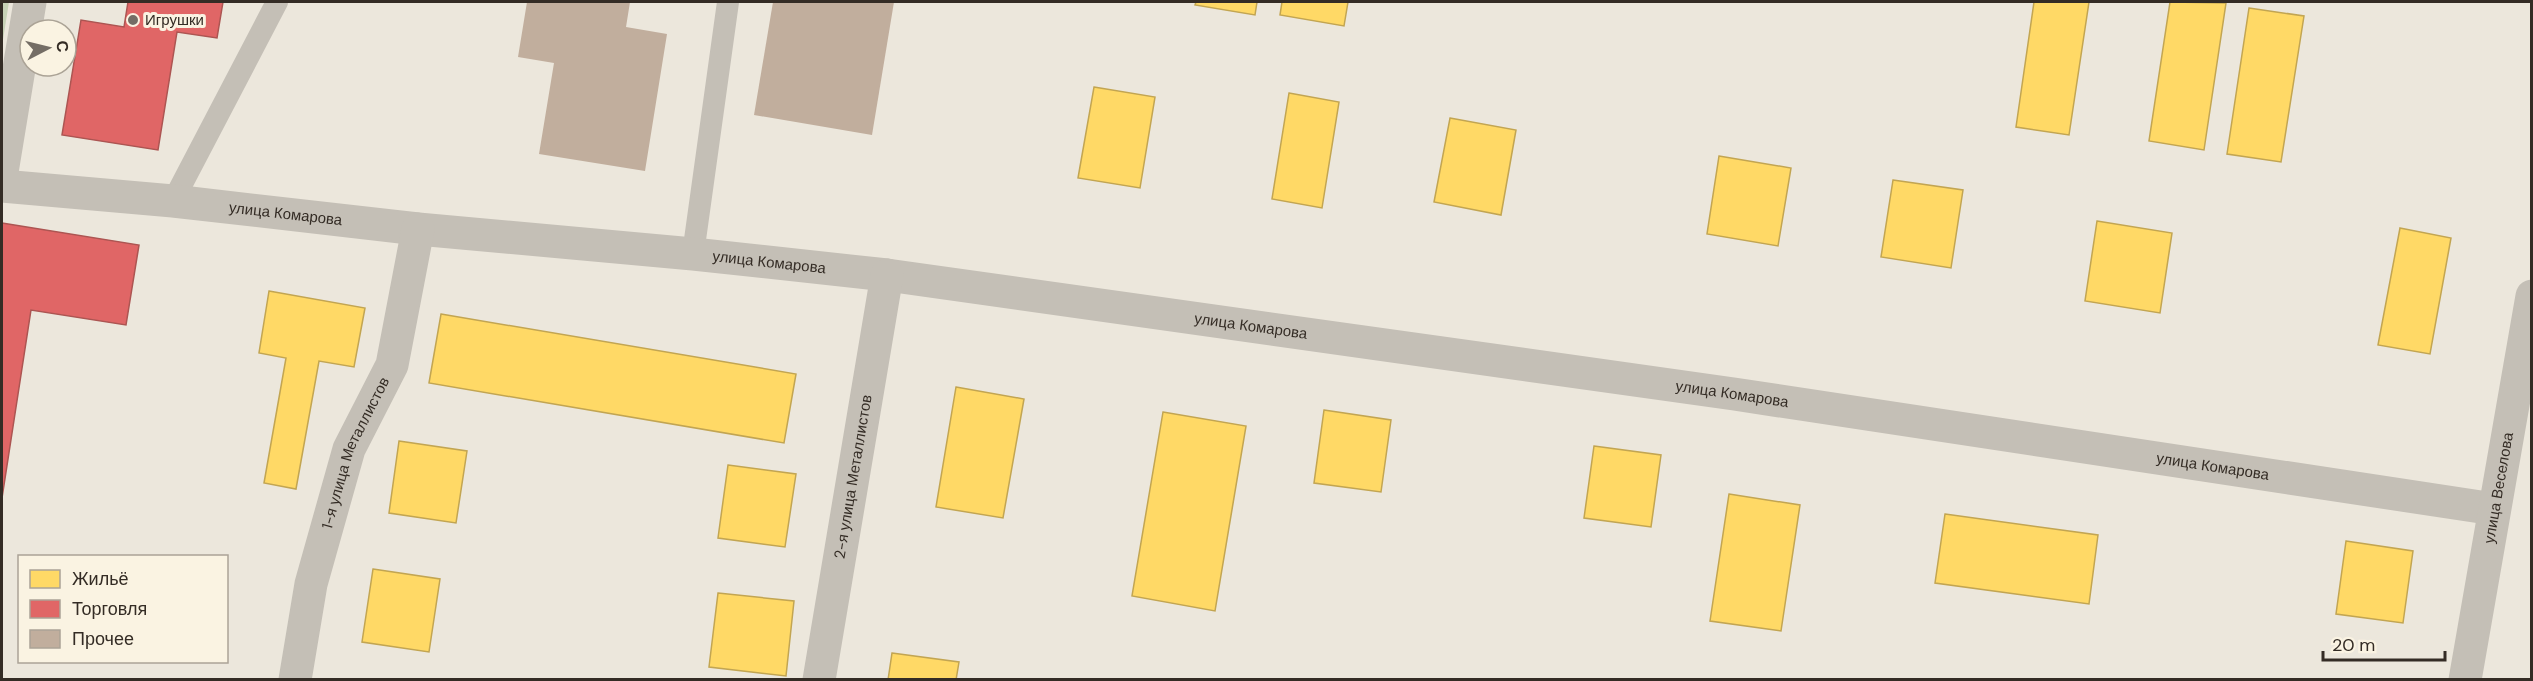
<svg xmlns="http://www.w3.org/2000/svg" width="2533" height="681" font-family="'DM Sans',sans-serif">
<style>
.green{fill:#c8d2b6}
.homes{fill:#ffd966;stroke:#c2a552;stroke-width:1.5}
.shops{fill:#e06666;stroke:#ac5552;stroke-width:1.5}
.building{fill:#c1ae9d}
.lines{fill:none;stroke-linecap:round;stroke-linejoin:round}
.service{stroke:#c4bfb6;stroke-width:22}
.minor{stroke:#c4bfb6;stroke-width:33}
.tertiary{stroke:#c4bfb6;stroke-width:33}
.poi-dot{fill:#746d65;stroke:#faf3e2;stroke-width:2}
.labels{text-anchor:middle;stroke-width:6;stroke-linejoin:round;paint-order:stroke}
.poi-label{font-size:15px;fill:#342c25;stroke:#faf3e2;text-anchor:start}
.street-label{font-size:15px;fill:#342c25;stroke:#faf3e2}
</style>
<rect width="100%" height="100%" fill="#ece7dc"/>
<path class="green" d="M2 2H9L2 46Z"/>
<g class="homes">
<path d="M1196 2H1257L1255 15 1195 5Z"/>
<path d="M1282 2H1348L1344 26 1280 15Z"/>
<path d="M2034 2H2089L2069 135 2016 127Z"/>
<path d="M2170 2 2226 3 2204 150 2149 141Z"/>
<path d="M2249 8 2304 16 2281 162 2227 154Z"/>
<path d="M1094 87 1155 97 1140 188 1078 178Z"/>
<path d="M1289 93 1339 102 1322 208 1272 199Z"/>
<path d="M1450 118 1516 130 1501 215 1434 202Z"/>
<path d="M1719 156 1791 168 1778 246 1707 234Z"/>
<path d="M1893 180 1963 190 1951 268 1881 257Z"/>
<path d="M2097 221 2172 233 2160 313 2085 301Z"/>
<path d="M2400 228 2451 238 2430 354 2378 345Z"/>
<path d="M269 291 365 308 354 367 319 361 296 489 264 483 286 358 259 353Z"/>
<path d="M441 314 796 374 784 443 429 383Z"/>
<path d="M956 387 1024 399 1003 518 936 507Z"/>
<path d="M1324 410 1391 420 1381 492 1314 483Z"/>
<path d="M1163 412 1246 426 1215 611 1132 596Z"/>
<path d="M399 441 467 451 456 523 389 513Z"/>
<path d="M1594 446 1661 455 1651 527 1584 518Z"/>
<path d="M728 465 796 474 785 547 718 538Z"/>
<path d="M1729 494 1800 505 1781 631 1710 621Z"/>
<path d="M1945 514 2098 535 2089 604 1935 583Z"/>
<path d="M2346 541 2413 551 2403 623 2336 614Z"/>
<path d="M373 569 440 579 429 652 362 642Z"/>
<path d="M718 593 794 601 786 676 709 667Z"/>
<path d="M892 653 959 662 956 680H888Z"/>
</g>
<g class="shops">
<path d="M128 2H223L217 38 177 32 158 150 62 135 81 20 124 27Z"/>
<path d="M2 223 139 245 126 325 31 310 2 498Z"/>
</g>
<g class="building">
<path d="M527 2H630L626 27 667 34 645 171 539 154 554 63 518 57Z"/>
<path d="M773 2H894L872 135 754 115Z"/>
</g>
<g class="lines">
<g class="service">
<path d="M173 201 277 2"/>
<path d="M693 254 728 2"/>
</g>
<g class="minor">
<path d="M2 172 30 2"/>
<path id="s1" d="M2 186 173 201 418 229 693 254 887 275 1734 394 2494 509"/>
<path id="s2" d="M295 680 311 584 349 449 392 365 418 229"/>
<path id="s3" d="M819 680 887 275"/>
</g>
<path class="tertiary" id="s4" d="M2465 680 2532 296"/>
</g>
<circle class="poi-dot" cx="133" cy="20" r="6"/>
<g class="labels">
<g class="poi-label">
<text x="145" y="25">Игрушки</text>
</g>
<g class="street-label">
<text dy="5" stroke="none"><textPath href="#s1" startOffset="285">улица Комарова</textPath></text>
<text dy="5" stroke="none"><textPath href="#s1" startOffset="771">улица Комарова</textPath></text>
<text dy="5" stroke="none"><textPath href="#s1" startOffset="1257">улица Комарова</textPath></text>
<text dy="5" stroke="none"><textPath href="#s1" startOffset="1743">улица Комарова</textPath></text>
<text dy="5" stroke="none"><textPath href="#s2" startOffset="236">1-я улица Металлистов</textPath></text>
<text dy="5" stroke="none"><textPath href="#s1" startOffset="2229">улица Комарова</textPath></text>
<text dy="5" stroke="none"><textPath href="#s3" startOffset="206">2-я улица Металлистов</textPath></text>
<text dy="5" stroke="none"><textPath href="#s4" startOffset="195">улица Веселова</textPath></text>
</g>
</g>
<rect width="2533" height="681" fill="none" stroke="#342c25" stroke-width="6"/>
<rect x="18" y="555" width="210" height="108" fill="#faf3e2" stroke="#aba396" stroke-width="1.5"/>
<rect x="30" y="570" width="30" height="18" fill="#ffd966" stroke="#aba396" stroke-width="1.5"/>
<text x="72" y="585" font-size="18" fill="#342c25">Жильё</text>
<rect x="30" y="600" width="30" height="18" fill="#e06666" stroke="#aba396" stroke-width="1.5"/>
<text x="72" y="615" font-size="18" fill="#342c25">Торговля</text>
<rect x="30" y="630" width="30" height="18" fill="#c1ae9d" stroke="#aba396" stroke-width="1.5"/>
<text x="72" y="645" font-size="18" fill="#342c25">Прочее</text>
<g transform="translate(48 48) rotate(83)"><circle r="28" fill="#faf3e2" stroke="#aba396" stroke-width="1.5"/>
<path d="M0-4.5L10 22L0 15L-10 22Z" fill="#746d65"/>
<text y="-9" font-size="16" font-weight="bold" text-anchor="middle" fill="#342c25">С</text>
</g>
<path d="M2323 651v9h122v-9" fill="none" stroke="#342c25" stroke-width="3"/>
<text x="2332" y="651" font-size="18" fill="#342c25" stroke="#faf3e2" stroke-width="4.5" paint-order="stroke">20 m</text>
</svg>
